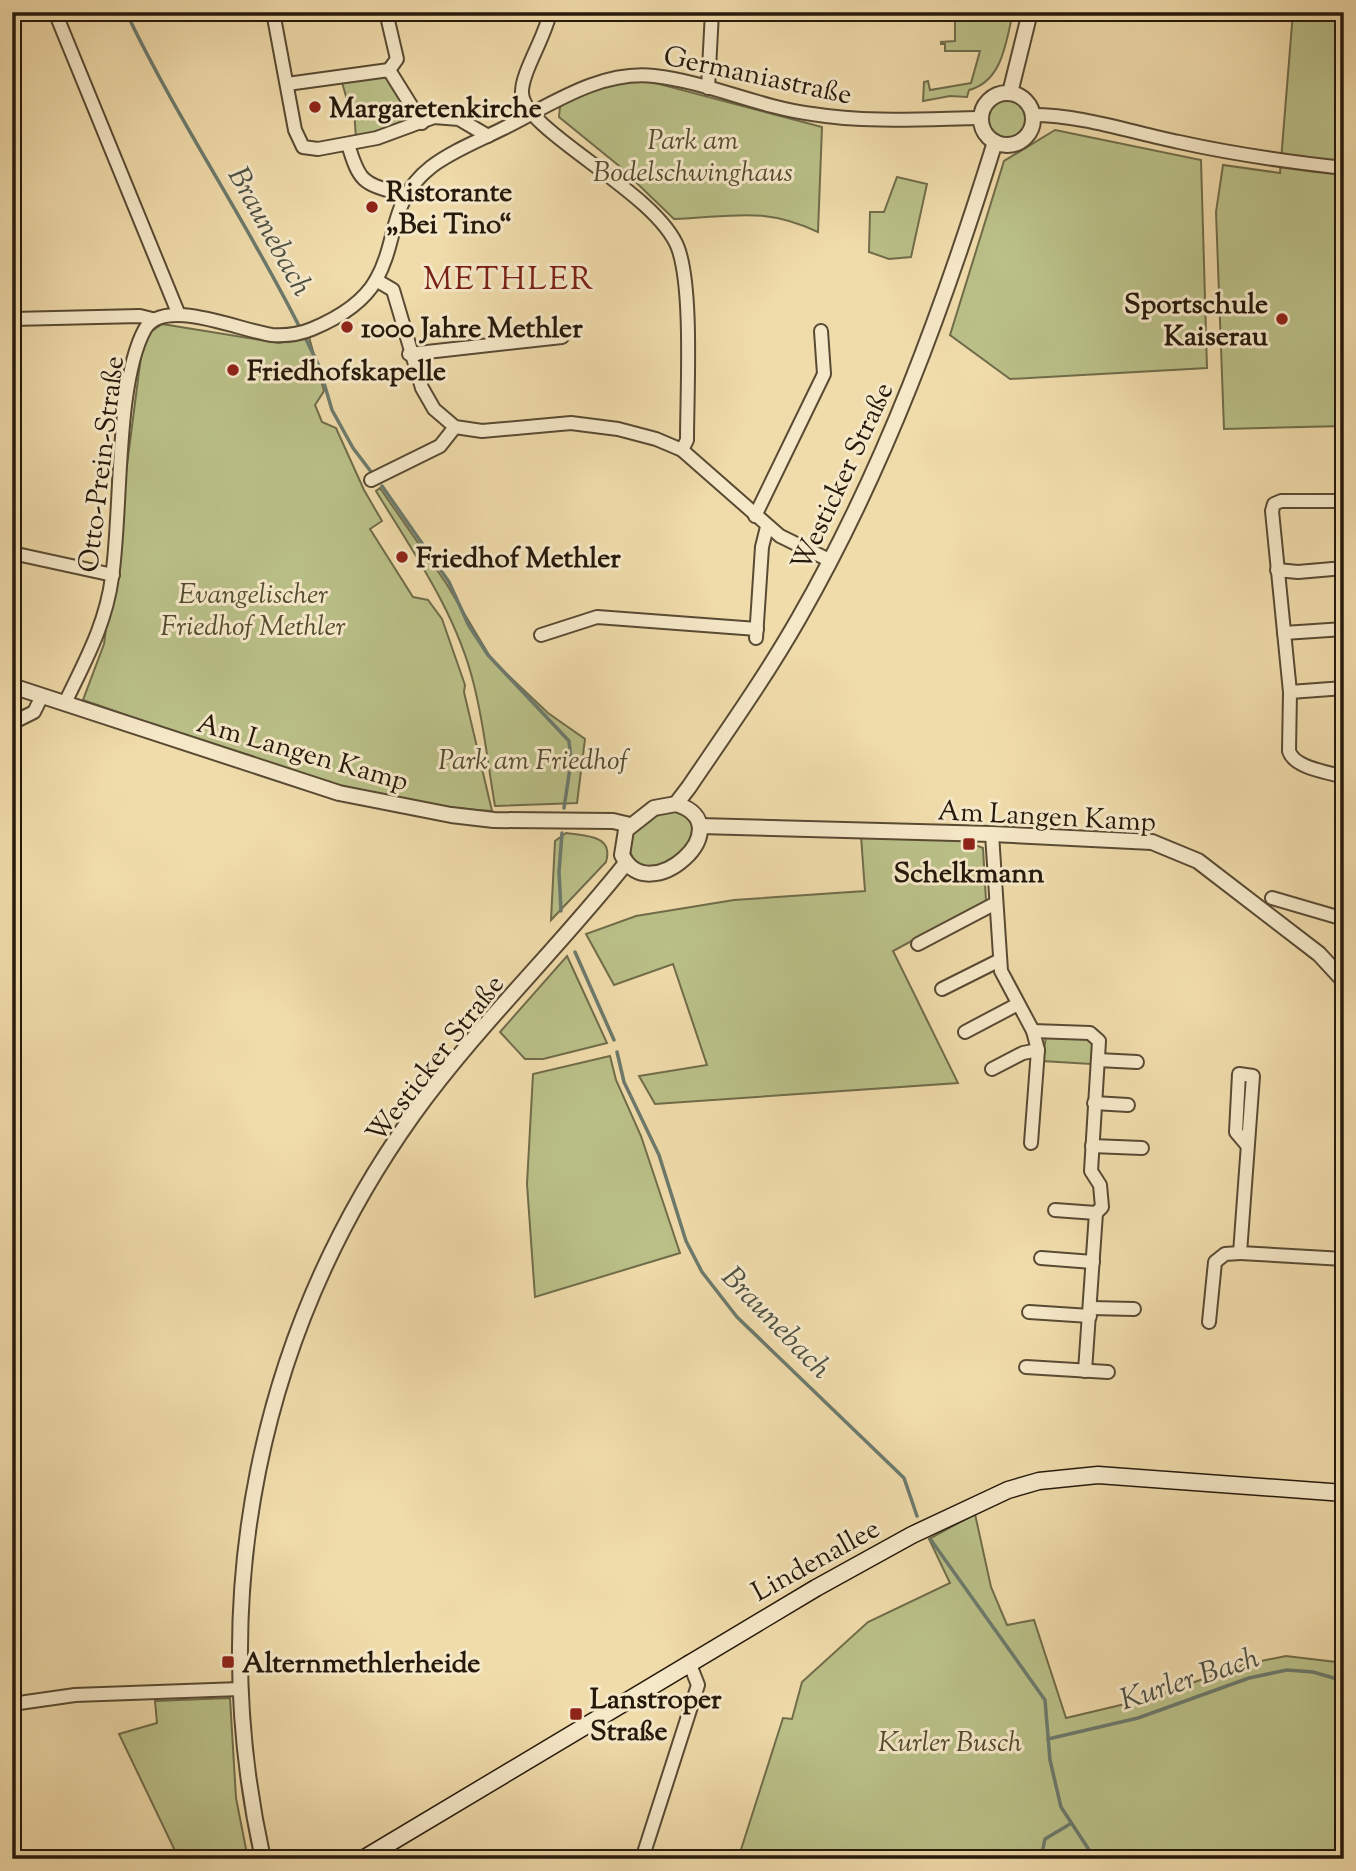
<svg xmlns="http://www.w3.org/2000/svg" width="1356" height="1871" font-family="'Sorts Mill Goudy',serif">
<style>
.green{fill:#bac088;stroke:#706c4a;stroke-width:2}
.lines{fill:none;stroke-linecap:round;stroke-linejoin:round}
.stream{stroke:#6c7a6d;stroke-width:3.5}
.minor-casing{stroke:#584a33;stroke-width:16}
.tertiary-casing{stroke:#584a33;stroke-width:18}
.secondary-casing{stroke:#25190b;stroke-width:19}
.minor{stroke:#f5e8c8;stroke-width:12}
.tertiary{stroke:#f5e8c8;stroke-width:14}
.secondary{stroke:#f5e8c8;stroke-width:16}
.poi-dot{fill:#8f2418;stroke:#f5e8c8;stroke-width:2.5}
.labels{text-anchor:middle;stroke-width:6;stroke-linejoin:round;paint-order:stroke}
.street-label{font-size:28px;fill:#25190b;stroke:#f5e8c8}
.poi-label{font-size:28px;font-weight:bold;fill:#25190b;stroke:#f5e8c8;text-anchor:start}
.park-label{font-size:28px;font-style:italic;fill:#524b30;stroke:#f5e8c8}
.water-label{font-size:30px;font-style:italic;fill:#4e5144;stroke:#f5e8c8}
.quarter-label{font-size:32px;letter-spacing:2px;fill:#7a1f14;stroke:#f5e8c8}
</style>
<rect width="100%" height="100%" fill="#f0dbaa"/>
<filter id="stains"><feTurbulence type="fractalNoise" baseFrequency=".00286" numOctaves="4"/><feColorMatrix values="0 0 0 0 .2 0 0 0 0 .09 0 0 0 0 .02 0 0 0 .5 -.17"/></filter>
<radialGradient id="worn" r=".72"><stop offset=".6" stop-color="#630" stop-opacity="0"/><stop offset="1" stop-color="#630" stop-opacity=".3"/></radialGradient>
<g class="green">
<path d="M955 12H1013C1006 41 1003 81 969 90L967 97 950 96 923 101 924 82 928 81 930 90 971 83 980 51H945V44H941V42L955 41Z"/>
<path d="M1293 12H1344V426L1224 429 1216 212 1223 165 1280 173Z"/>
<path d="M383 76 389 80 412 117 409 125 356 138 354 110H350L341 79Z"/>
<path d="M648 81 822 127 818 232C762 206 733 217 674 219L618 165 559 117 560 107C583 86 618 82 648 81Z"/>
<circle cx="1007" cy="118" r="20"/>
<path d="M1055 130 1201 160 1207 368 1010 379 950 335 1004 161Z"/>
<path d="M897 177 927 184 911 257 889 259 869 252 870 212H884Z"/>
<path d="M162 324 279 343 309 337 324 391 315 405 322 422 336 428 364 490 382 521 370 529 413 597 428 600 442 619 465 685 464 692 492 811C354 803 213 745 83 700L104 644 141 356 148 334Z"/>
<path d="M380 488 446 583 492 660 548 713 585 739 577 803 495 806C488 766 484 724 474 685 457 614 413 552 376 491Z"/>
<path d="M668 811H681L694 824 687 849 655 868 639 867C615 838 641 821 668 811Z"/>
<path d="M566 833C586 836 614 835 606 862L551 920 555 841Z"/>
<path d="M861 836 965 841 983 848 986 901 893 951 958 1083 655 1104 639 1076 707 1065 673 964 614 985 586 934 636 916 734 900 865 891Z"/>
<path d="M567 956 607 1043 543 1059H525L500 1032Z"/>
<path d="M1046 1037C1061 1037 1083 1032 1093 1045L1091 1064 1042 1061Z"/>
<path d="M610 1056 616 1080 641 1136 680 1253 535 1297 527 1184 533 1074Z"/>
<path d="M975 1514 991 1587 1007 1625 1034 1620 1066 1718 1146 1699 1246 1664 1286 1656 1344 1663V1859H738L783 1718 792 1719 802 1682 868 1622 950 1583 929 1539Z"/>
<path d="M230 1698 236 1798 248 1859H179L119 1734 157 1723 155 1701Z"/>
</g>
<g class="lines">
<g class="stream">
<path d="M126 12C178 121 246 220 300 328"/>
<path d="M304 335 319 366 332 410 353 448 372 473"/>
<path d="M382 486 449 582 469 626 488 655 569 741 571 761 564 808"/>
<path d="M561 911 559 872 562 833"/>
<path d="M575 952 614 1040"/>
<path d="M617 1052 624 1082 659 1155 686 1241 702 1272 737 1317 904 1478 917 1516"/>
<path d="M931 1540 1045 1700 1050 1760 1061 1807 1095 1859"/>
<path d="M1048 1739 1138 1718 1249 1678 1287 1670 1313 1672 1344 1681"/>
<path d="M1045 1859 1042 1853 1045 1839 1070 1824"/>
</g>
<defs>
<g id="minor">
<path d="M55 12 179 315"/>
<path d="M273 12 295 130 303 147 318 149 377 138 434 117 459 119 488 136"/>
<path d="M386 12 397 59 389 70"/>
<path d="M550 12C546 36 521 73 522 93 523 131 657 192 678 248 693 289 687 392 687 440L682 450"/>
<path d="M287 84 389 70 422 123"/>
<path d="M708 88 712 12"/>
<path d="M1032 115C1083 115 1130 132 1179 142 1233 154 1289 162 1344 168"/>
<path d="M348 144C360 185 364 183 404 195"/>
<path d="M376 280 393 290 422 388 434 409 455 427 482 431 571 423 618 429 656 439 682 450 780 536 829 560"/>
<path d="M12 319 140 316 152 319"/>
<path d="M409 354 562 337"/>
<path d="M371 480 440 446 455 427"/>
<path d="M1344 501H1281L1274 504 1272 511 1290 692 1289 751C1294 768 1328 772 1344 777"/>
<path d="M755 516 824 374 821 331"/>
<path d="M12 553 113 575"/>
<path d="M1277 570 1298 572 1344 568"/>
<path d="M1284 633 1344 629"/>
<path d="M541 635 597 617 757 629"/>
<path d="M756 638 762 547 767 527"/>
<path d="M1290 692 1344 688"/>
<path d="M65 703C85 661 106 624 112 577 122 512 115 383 145 329 164 296 241 331 272 335 286 336 300 334 312 329 336 319 363 303 376 280 399 239 388 201 431 167 452 151 478 141 502 129 549 106 599 70 654 76 708 82 758 107 812 114 868 123 924 119 981 118"/>
<path d="M12 723 34 712 42 696"/>
<path d="M992 834 1001 971 1033 1031 1038 1050 1031 1143"/>
<path d="M1272 898 1344 919"/>
<path d="M918 944 996 903"/>
<path d="M942 989 1000 960"/>
<path d="M1033 1031 1090 1033 1099 1041 1091 1171 1100 1185 1102 1207 1096 1213 1085 1371"/>
<path d="M965 1032 1018 1004"/>
<path d="M1098 1060 1137 1062"/>
<path d="M992 1069 1023 1053 1038 1050"/>
<path d="M1094 1103 1128 1105"/>
<path d="M1247 1145 1236 1132 1239 1074 1253 1076 1240 1253 1344 1259"/>
<path d="M1092 1146 1142 1148"/>
<path d="M1055 1210 1096 1213"/>
<path d="M1041 1258 1093 1262"/>
<path d="M1091 1308 1134 1309"/>
<path d="M1029 1312 1090 1316"/>
<path d="M1209 1322 1215 1262 1225 1254 1240 1253"/>
<path d="M1026 1367 1108 1372"/>
<path d="M12 1704 75 1695 240 1689"/>
<path d="M642 1859 698 1685 689 1662"/>
</g>
<g id="tertiary">
<path d="M1010 93 1030 12"/>
<circle cx="1007" cy="119" r="26"/>
<path d="M12 686 339 793 451 815 494 820 613 821 630 825"/>
<path d="M676 804C744 825 648 911 622 855L626 830 654 808 676 804 689 787C727 731 766 676 799 618 885 468 944 306 995 142"/>
<path d="M700 826 992 834 1152 842 1198 861 1319 954 1344 981"/>
<path d="M263 1859C205 1598 258 1333 413 1115 477 1026 558 949 626 863"/>
</g>
<path id="secondary" d="M363 1859 816 1588 912 1535 1008 1490 1039 1481 1098 1475 1344 1493"/>
</defs>
<use href="#minor" class="minor-casing"/>
<use href="#tertiary" class="tertiary-casing"/>
<use href="#secondary" class="secondary-casing"/>
<use href="#minor" class="minor"/>
<use href="#tertiary" class="tertiary"/>
<use href="#secondary" class="secondary"/>
</g>
<g class="poi-dot">
<circle cx="315" cy="107" r="7"/>
<circle cx="372" cy="207" r="7"/>
<circle cx="1282" cy="319" r="7"/>
<circle cx="347" cy="327" r="7"/>
<circle cx="233" cy="370" r="7"/>
<circle cx="402" cy="557" r="7"/>
<rect x="962" y="837" width="14" height="14" rx="3.5"/>
<rect x="221" y="1655" width="14" height="14" rx="3.5"/>
<rect x="569" y="1707" width="14" height="14" rx="3.5"/>
</g>
<g class="labels">
<g class="street-label">
<text transform="translate(758 74) rotate(12)" y="10">Germaniastraße</text>
<text transform="translate(100 464) rotate(-83)" y="10">Otto-Prein-Straße</text>
<text transform="translate(841 476) rotate(-65)" y="10">Westicker Straße</text>
<text transform="translate(303 751) rotate(16)" y="10">Am Langen Kamp</text>
<text transform="translate(1047 815) rotate(3)" y="10">Am Langen Kamp</text>
<text transform="translate(434 1058) rotate(-52)" y="10">Westicker Straße</text>
<text transform="translate(815 1559) rotate(-29)" y="10">Lindenallee</text>
</g>
<g class="poi-label">
<text x="329" y="117">Margaretenkirche</text>
<text x="386" y="201">Ristorante<tspan x="386" dy="32">„Bei Tino“</tspan></text>
<text x="1268" y="313" text-anchor="end">Sportschule<tspan x="1268" dy="32">Kaiserau</tspan></text>
<text x="361" y="337">1000 Jahre Methler</text>
<text x="247" y="380">Friedhofskapelle</text>
<text x="416" y="567">Friedhof Methler</text>
<text x="969" y="882" text-anchor="middle">Schelkmann</text>
<text x="242" y="1672">Alternmethlerheide</text>
<text x="590" y="1708">Lanstroper<tspan x="590" dy="32">Straße</tspan></text>
</g>
<g class="park-label">
<text x="693" y="149">Park am<tspan x="693" dy="32">Bodelschwinghaus</tspan></text>
<text x="253" y="603">Evangelischer<tspan x="253" dy="32">Friedhof Methler</tspan></text>
<text x="533" y="769">Park am Friedhof</text>
<text x="950" y="1751">Kurler Busch</text>
</g>
<g class="water-label">
<text transform="translate(271 231) rotate(61)" y="10">Braunebach</text>
<text transform="translate(777 1322) rotate(46)" y="10">Braunebach</text>
<text transform="translate(1189 1678) rotate(-18)" y="10">Kurler Bach</text>
</g>
<g class="quarter-label">
<text x="509" y="289">METHLER</text>
</g>
</g>
<rect width="1356" height="1871" fill="none" stroke="#f0dbaa" stroke-width="42"/>
<rect x="14" y="14" width="1328" height="1843" fill="none" stroke="#25190b" stroke-width="3.5"/>
<rect x="21" y="21" width="1314" height="1829" fill="none" stroke="#25190b" stroke-width="2"/>
<rect width="100%" height="100%" filter="url(#stains)"/>
<rect width="100%" height="100%" fill="url(#worn)"/>
</svg>
